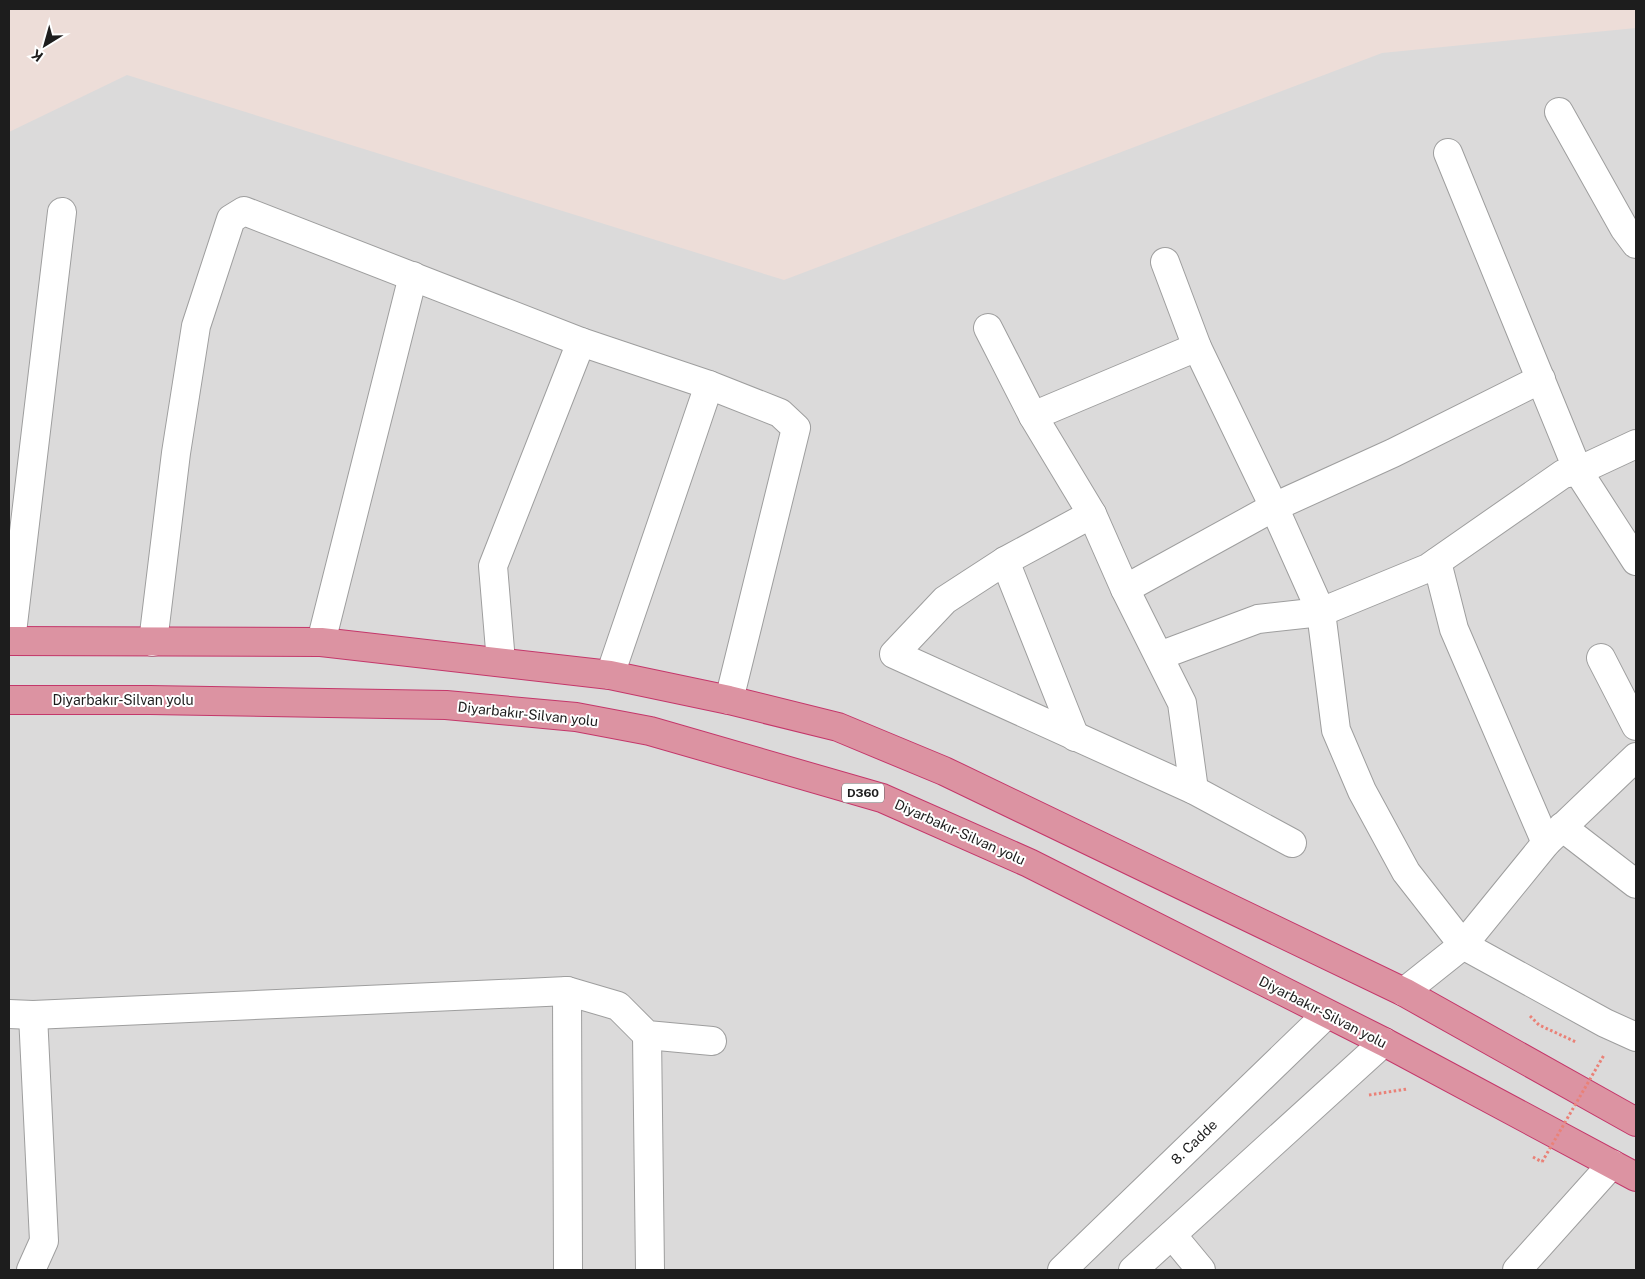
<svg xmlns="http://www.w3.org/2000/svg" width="1645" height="1279" font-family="'Public Sans',sans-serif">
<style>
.residential{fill:#dbdada}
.military{fill:#edddd8}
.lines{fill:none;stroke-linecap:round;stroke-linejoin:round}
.minor-casing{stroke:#9e9e9e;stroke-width:30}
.highway-casing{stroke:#c4376a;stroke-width:30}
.path{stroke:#ea8177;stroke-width:3;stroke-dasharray:2.5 2.5;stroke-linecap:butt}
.minor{stroke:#fff;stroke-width:28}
.highway{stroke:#dc93a2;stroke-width:28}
.path-bridge{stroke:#ea8177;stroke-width:3;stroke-dasharray:2.5 2.5;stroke-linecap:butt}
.labels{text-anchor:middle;stroke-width:4;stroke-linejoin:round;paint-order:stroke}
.shield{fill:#fff;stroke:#616161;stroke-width:1}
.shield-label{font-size:12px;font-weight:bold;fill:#1d1d1d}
.street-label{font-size:14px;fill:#1d1d1d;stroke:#fff}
</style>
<rect width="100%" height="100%" fill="#ede9e3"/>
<rect class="residential" x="9" y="9" width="1627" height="1261"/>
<path class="military" d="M9 9H1636V28L1382 53 784 280 127 75 9 132Z"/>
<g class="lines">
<defs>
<g id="minor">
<path d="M1559 112 1624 228 1636 244"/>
<path d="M1448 153 1578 471 1636 444"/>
<path d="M1165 262 1197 347 1274 507 1321 612 1336 730 1362 791 1406 872 1463 945 1605 1023 1636 1037"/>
<path d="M988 328 1033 416 1092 514 1125 589 1182 703 1194 790"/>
<path d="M1033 416 1197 347"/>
<path d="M1092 514 1005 561 945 600 894 654 1194 790 1292 843"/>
<path d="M1005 561 1075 737"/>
<path d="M1437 562 1454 629 1546 843"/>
<path d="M1125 589 1274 507 1393 453 1541 379"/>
<path d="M11 641 62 212"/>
<path d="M153 642 176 453 196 326 231 219 244 211 581 342 709 385 780 413 796 428 729 700"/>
<path d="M321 642 413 276"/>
<path d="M1159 656 1258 619 1321 612 1428 568 1563 474 1578 471 1636 561"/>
<path d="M1601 658 1636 726"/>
<path d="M501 662 493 566 581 342"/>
<path d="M610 675 709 385"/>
<path d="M1562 827 1636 884"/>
<path d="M567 991 568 1270"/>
<path d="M1404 992 1463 945 1546 843 1636 757"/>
<path d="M9 1014 33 1015 567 991 618 1006 647 1035 712 1041"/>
<path d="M647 1035 650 1270"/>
<path d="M1172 1235 1201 1270"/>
<path d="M31 1270 44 1241 33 1015"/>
<path d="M1062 1270 1327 1014"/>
<path d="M1133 1270 1384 1042"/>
<path d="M1517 1270 1612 1164"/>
</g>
<g id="highway">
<path d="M9 641 321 642 610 675 729 700 838 727 944 771 1404 992 1636 1122"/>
<path d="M9 700H150L446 705 576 717 650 731 882 798 1029 863 1384 1042 1636 1177"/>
</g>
</defs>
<use href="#minor" class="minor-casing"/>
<use href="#highway" class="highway-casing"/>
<g class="path">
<path d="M1530 1016 1539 1025 1576 1042"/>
<path d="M1369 1095 1407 1089"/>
<path d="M1533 1157 1542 1162"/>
</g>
<use href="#minor" class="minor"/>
<use href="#highway" class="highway"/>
<path class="path-bridge" d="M1542 1162 1604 1055"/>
</g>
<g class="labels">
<rect class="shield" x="842" y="783.5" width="42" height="19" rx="4"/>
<g class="shield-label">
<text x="863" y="797">D360</text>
</g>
<g class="street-label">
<text x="123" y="705">Diyarbakır-Silvan yolu</text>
<text transform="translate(528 714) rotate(6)" y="5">Diyarbakır-Silvan yolu</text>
<text transform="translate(960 832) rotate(24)" y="5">Diyarbakır-Silvan yolu</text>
<text transform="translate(1323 1012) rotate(27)" y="5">Diyarbakır-Silvan yolu</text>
<text transform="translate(1194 1142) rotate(-44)" y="5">8. Cadde</text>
</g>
</g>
<rect width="1645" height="1279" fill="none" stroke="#1d1d1d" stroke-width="20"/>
<g transform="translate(45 45) rotate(217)" stroke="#ffffff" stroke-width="4" paint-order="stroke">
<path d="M0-4L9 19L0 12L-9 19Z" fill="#1d1d1d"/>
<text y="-8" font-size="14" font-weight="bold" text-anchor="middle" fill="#1d1d1d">K</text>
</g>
</svg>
